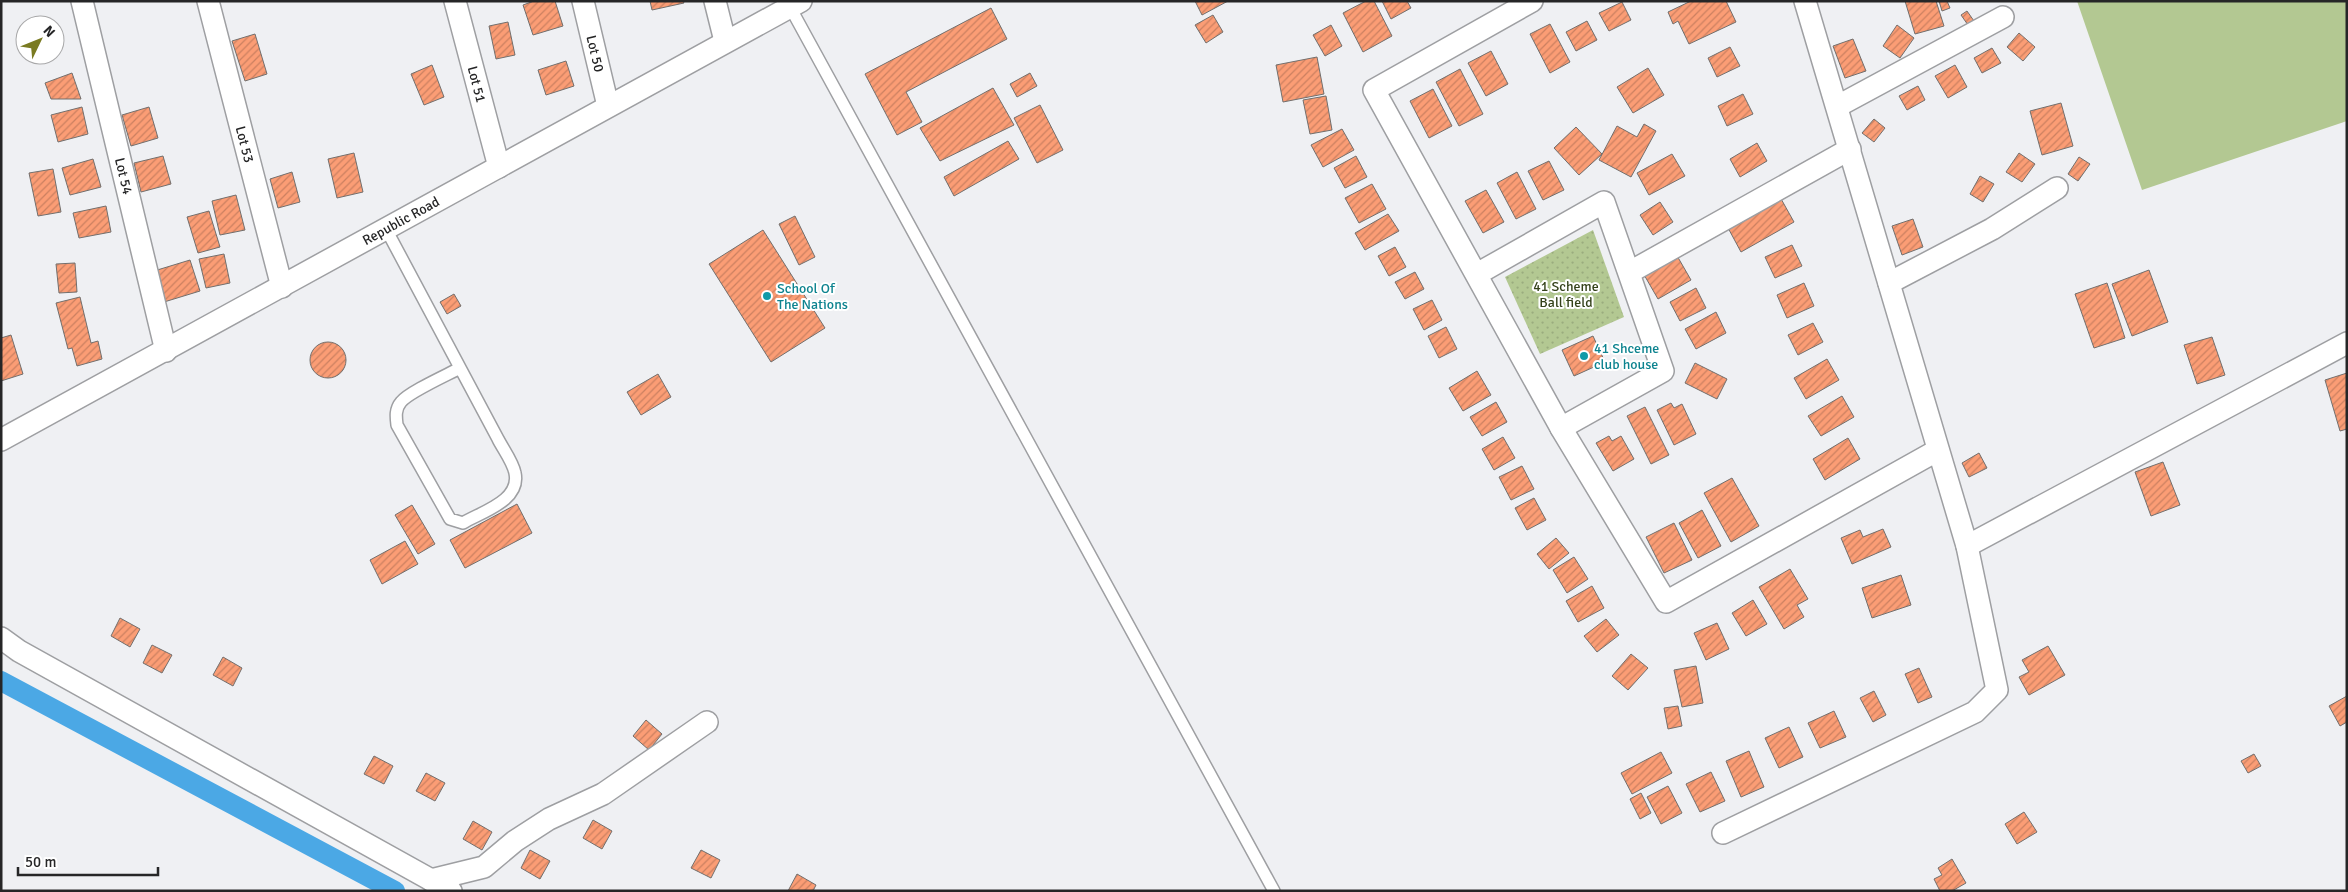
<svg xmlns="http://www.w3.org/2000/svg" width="2348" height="892" font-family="Signika,sans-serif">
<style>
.green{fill:#b3c892}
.park{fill:url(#park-dots)}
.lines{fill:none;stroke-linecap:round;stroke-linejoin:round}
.canal{stroke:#4ba8e5;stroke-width:20}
.building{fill:url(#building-hatch);stroke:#726f6d}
.service-casing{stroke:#9e9fa2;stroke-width:14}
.minor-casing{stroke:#9e9fa2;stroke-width:24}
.service{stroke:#fff;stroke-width:11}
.minor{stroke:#fff;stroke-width:21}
.culture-dot{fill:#0f9aa8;stroke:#fff;stroke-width:2}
.labels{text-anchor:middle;stroke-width:4;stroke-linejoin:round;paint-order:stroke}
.street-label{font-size:14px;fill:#262627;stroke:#fff}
.park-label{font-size:14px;fill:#34411a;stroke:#fff}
.culture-label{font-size:14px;fill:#0d838f;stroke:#fff;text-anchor:start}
</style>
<defs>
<pattern id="park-dots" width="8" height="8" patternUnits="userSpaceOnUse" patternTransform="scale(1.25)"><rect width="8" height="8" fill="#b3c892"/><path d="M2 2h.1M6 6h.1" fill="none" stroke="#9aac7e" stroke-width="1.8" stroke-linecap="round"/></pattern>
<pattern id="building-hatch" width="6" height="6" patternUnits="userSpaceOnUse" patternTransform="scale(1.25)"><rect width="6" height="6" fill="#fb9d75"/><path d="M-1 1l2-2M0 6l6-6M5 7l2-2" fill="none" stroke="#cb8060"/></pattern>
</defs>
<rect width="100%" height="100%" fill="#eff0f3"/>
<path class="green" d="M2077 1H2347V121L2142 190Z"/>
<path class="park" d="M1593 230 1624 317 1540 354 1505 277Z"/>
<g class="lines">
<path class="canal" d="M1 681 395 891"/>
</g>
<g class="building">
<path d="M534 1H555L563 26 533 35 523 5Z"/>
<path d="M650 1H683L684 3 652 10Z"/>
<path d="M1195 1H1228L1202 15Z"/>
<path d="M1366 1H1374L1392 36 1363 52 1343 13Z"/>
<path d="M1382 1H1407L1411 8 1391 19Z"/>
<path d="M1691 1H1726L1736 22 1689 44 1678 21 1673 24 1668 12Z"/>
<path d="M1905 1H1936L1944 26 1915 34Z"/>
<path d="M1939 1H1947L1950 8 1942 11Z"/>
<path d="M1622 2 1631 20 1609 31 1599 13Z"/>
<path d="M991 8 1007 39 906 92 922 122 897 135 865 74Z"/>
<path d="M1967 11 1974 21 1968 25 1961 15Z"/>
<path d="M1213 15 1223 32 1206 43 1195 25Z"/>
<path d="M1587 21 1597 40 1576 51 1566 32Z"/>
<path d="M508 22 515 55 496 59 489 26Z"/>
<path d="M1550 24 1570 62 1550 73 1530 34Z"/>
<path d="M1331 25 1342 46 1325 56 1313 35Z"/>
<path d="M1897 25 1914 38 1900 58 1883 46Z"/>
<path d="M2019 33 2035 47 2023 61 2007 47Z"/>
<path d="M255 34 267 74 245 81 232 41Z"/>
<path d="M1853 39 1866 71 1845 78 1833 46Z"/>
<path d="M1730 47 1740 66 1717 77 1708 58Z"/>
<path d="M1992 48 2001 63 1982 73 1974 58Z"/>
<path d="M1491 51 1508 84 1486 96 1468 63Z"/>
<path d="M1317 57 1324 94 1283 102 1276 65Z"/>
<path d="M566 61 574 86 546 95 538 70Z"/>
<path d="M432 65 444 97 424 105 411 74Z"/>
<path d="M1955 65 1967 87 1948 98 1935 76Z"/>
<path d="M1648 68 1664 95 1633 113 1617 87Z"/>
<path d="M1460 69 1483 114 1459 126 1436 82Z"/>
<path d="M72 73 81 99H51L45 83Z"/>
<path d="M1030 73 1037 86 1017 97 1010 84Z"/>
<path d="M1918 86 1925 100 1907 110 1899 96Z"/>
<path d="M993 88 1014 125 940 161 920 128Z"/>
<path d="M1433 89 1452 126 1429 138 1410 101Z"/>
<path d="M1743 94 1753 114 1727 126 1718 106Z"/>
<path d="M1326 96 1332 130 1310 134 1303 100Z"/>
<path d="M2061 103 2073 146 2042 155 2030 111Z"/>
<path d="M1040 105 1063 150 1037 163 1014 118Z"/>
<path d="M82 107 88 134 58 142 51 115Z"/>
<path d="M149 107 158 138 131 146 122 115Z"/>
<path d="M1874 119 1885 128 1874 142 1862 133Z"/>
<path d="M1644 124 1656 131 1631 177 1599 160 1617 126 1637 137Z"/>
<path d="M1576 127 1602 154 1579 175 1554 148Z"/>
<path d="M1342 129 1354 150 1323 167 1311 145Z"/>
<path d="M1008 141 1019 159 954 196 944 177Z"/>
<path d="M1757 143 1767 161 1740 177 1730 159Z"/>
<path d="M354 153 363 192 337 198 328 159Z"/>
<path d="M2019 153 2035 164 2022 182 2006 172Z"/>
<path d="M1672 154 1685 176 1649 195 1637 173Z"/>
<path d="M163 156 171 184 141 192 134 163Z"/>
<path d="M1356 156 1367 177 1345 188 1334 168Z"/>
<path d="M2079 157 2090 164 2078 181 2068 174Z"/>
<path d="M93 159 101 187 70 195 62 168Z"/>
<path d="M1549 161 1564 190 1543 200 1528 171Z"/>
<path d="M53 169 61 212 38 216 29 173Z"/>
<path d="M292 172 300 202 278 208 270 179Z"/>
<path d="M1517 172 1536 209 1516 219 1497 183Z"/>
<path d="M1980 176 1994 184 1983 202 1970 194Z"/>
<path d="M1372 184 1386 209 1359 223 1345 198Z"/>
<path d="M1486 190 1504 222 1483 233 1465 201Z"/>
<path d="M236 195 245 230 220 235 212 201Z"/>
<path d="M1780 197 1794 222 1741 252 1727 226Z"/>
<path d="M1660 202 1673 222 1653 235 1640 215Z"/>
<path d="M106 206 111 232 79 238 73 213Z"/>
<path d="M209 211 220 247 198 253 187 217Z"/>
<path d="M1388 214 1399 231 1365 250 1355 233Z"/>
<path d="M795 216 815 257 799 265 779 224Z"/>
<path d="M1913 219 1923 247 1902 255 1892 226Z"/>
<path d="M763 230 825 328 771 362 709 264Z"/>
<path d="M1792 245 1802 266 1775 278 1765 257Z"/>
<path d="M1395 247 1406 267 1389 276 1378 256Z"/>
<path d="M224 254 230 283 206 288 199 259Z"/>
<path d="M1676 254 1691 280 1658 299 1643 273Z"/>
<path d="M190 260 200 291 164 302 154 271Z"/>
<path d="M75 263 77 292 59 293 56 264Z"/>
<path d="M2149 270 2168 322 2132 336 2112 284Z"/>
<path d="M1415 272 1424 289 1405 299 1395 282Z"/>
<path d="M1804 283 1814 306 1787 318 1777 295Z"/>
<path d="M2107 283 2125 338 2094 348 2075 294Z"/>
<path d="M1696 288 1706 308 1680 321 1670 302Z"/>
<path d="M454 294 461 306 447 314 440 302Z"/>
<path d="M80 297 91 343 98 341 102 359 77 366 72 348 68 349 56 303Z"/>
<path d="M1432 300 1442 320 1424 330 1413 309Z"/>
<path d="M1716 312 1726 333 1696 349 1685 329Z"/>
<path d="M1813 323 1823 342 1798 355 1788 335Z"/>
<path d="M1446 327 1457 349 1439 358 1428 336Z"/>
<path d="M11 335 23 374 1 381V338Z"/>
<path d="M1593 336 1605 362 1574 376 1562 350Z"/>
<path d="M2212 337 2225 375 2197 384 2184 345Z"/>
<circle cx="328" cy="360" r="18"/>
<path d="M1827 359 1839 380 1806 399 1794 378Z"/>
<path d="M1695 363 1727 379 1717 399 1685 383Z"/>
<path d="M1477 371 1491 395 1463 411 1449 388Z"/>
<path d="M2347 373V429L2340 431 2325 380Z"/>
<path d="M658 374 671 397 641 415 627 392Z"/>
<path d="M1842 396 1854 417 1821 436 1808 416Z"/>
<path d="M1496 402 1507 422 1482 436 1470 417Z"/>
<path d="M1671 403 1674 408 1682 404 1696 434 1674 445 1657 410Z"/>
<path d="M1645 407 1669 455 1651 464 1627 416Z"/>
<path d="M1609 436 1612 441 1621 436 1634 459 1613 471 1596 443Z"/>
<path d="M1503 437 1515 458 1494 470 1482 449Z"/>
<path d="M1848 438 1860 459 1825 480 1813 459Z"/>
<path d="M1979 453 1987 468 1969 477 1962 463Z"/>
<path d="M2163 462 2180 505 2151 516 2135 472Z"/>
<path d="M1522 466 1534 489 1511 500 1499 477Z"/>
<path d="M1732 478 1759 526 1731 542 1704 493Z"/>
<path d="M1534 498 1546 520 1527 530 1515 508Z"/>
<path d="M517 504 532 533 465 568 450 540Z"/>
<path d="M412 505 435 544 418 554 395 515Z"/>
<path d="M1702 510 1721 546 1698 558 1679 523Z"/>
<path d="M1674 523 1692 560 1664 573 1646 537Z"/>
<path d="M1883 529 1891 547 1852 564 1841 538 1860 530 1863 537Z"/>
<path d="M1556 538 1569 553 1549 569 1537 554Z"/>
<path d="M405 541 418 564 382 584 370 560Z"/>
<path d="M1574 557 1588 579 1567 593 1553 570Z"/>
<path d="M1790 569 1808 599 1797 605 1804 617 1784 629 1759 587Z"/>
<path d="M1901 575 1911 605 1872 618 1862 588Z"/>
<path d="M1592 586 1604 608 1578 622 1566 601Z"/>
<path d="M1753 600 1767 624 1746 636 1732 613Z"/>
<path d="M120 618 140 629 130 647 111 636Z"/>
<path d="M1606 619 1619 635 1597 652 1584 636Z"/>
<path d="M1717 623 1729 649 1706 660 1694 633Z"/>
<path d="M152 645 172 655 162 673 143 663Z"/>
<path d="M2048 646 2065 675 2029 695 2019 677 2029 672 2022 660Z"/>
<path d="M1631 654 1648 668 1628 690 1612 676Z"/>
<path d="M223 657 242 668 233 686 213 675Z"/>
<path d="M1696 666 1703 703 1682 707 1674 670Z"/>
<path d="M1919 668 1932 697 1918 703 1905 674Z"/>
<path d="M1874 691 1886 715 1873 722 1860 698Z"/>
<path d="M2347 696V722L2340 726 2329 706Z"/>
<path d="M1678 706 1682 726 1668 729 1664 708Z"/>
<path d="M1834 711 1846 737 1820 748 1808 723Z"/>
<path d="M646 720 662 734 649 750 633 736Z"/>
<path d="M1789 727 1803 757 1779 768 1765 738Z"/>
<path d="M1749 751 1764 787 1741 797 1726 761Z"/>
<path d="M1661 752 1672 773 1632 794 1621 773Z"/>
<path d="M2254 754 2261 766 2248 773 2241 761Z"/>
<path d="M374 756 393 766 384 784 364 774Z"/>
<path d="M1711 772 1725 801 1700 812 1686 784Z"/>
<path d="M426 773 445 783 435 801 416 791Z"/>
<path d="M1668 786 1682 813 1661 824 1647 797Z"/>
<path d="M1641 793 1651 813 1640 819 1630 799Z"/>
<path d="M2024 812 2037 832 2017 844 2005 824Z"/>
<path d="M593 820 612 831 602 849 583 838Z"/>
<path d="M473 821 492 832 482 850 463 839Z"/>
<path d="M530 850 550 861 540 879 521 868Z"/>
<path d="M701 850 720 860 711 878 691 868Z"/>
<path d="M1952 859 1966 883 1952 891H1940L1934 879 1942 875 1938 868Z"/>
<path d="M797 874 816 885 813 891H788Z"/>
</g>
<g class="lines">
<defs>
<g id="service">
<path d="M790 7 1274 891"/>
<path d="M386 229 498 439C503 449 513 462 515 473 521 501 481 512 463 523L450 519 397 425C396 417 395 409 401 402 409 392 447 375 460 368"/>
</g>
<g id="minor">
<path id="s1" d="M82 1 166 351"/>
<path id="s2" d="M208 1 282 287"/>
<path id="s3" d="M455 1 499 167"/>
<path id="s4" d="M583 1 608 106"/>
<path d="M715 1 725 41"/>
<path d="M1532 1 1374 90 1561 428 1666 602 1938 450"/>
<path d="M1838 106 2003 17"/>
<path d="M1630 272 1850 149"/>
<path d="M1477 274 1604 202 1663 371 1561 428"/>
<path d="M1889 283 1992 229 2057 188"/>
<path id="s5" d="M1 440 801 1"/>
<path d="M1967 546 2347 343"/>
<path d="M1 638 19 651 451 891"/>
<path d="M1723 833 1975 712 1997 690 1967 546 1805 1"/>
<path d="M431 880 484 867 515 841 549 819 603 794 707 722"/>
</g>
</defs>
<use href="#service" class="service-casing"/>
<use href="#minor" class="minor-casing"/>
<use href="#service" class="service"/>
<use href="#minor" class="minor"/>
</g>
<g class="culture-dot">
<circle cx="767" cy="296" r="5"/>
<circle cx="1584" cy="356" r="5"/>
</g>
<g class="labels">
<g class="street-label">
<text dy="5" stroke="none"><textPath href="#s4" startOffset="54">Lot 50</textPath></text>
<text dy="5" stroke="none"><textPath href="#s3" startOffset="86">Lot 51</textPath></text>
<text dy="5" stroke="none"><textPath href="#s2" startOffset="148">Lot 53</textPath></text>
<text dy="5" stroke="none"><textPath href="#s1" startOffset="180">Lot 54</textPath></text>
<text dy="5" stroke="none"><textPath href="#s5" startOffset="456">Republic Road</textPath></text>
</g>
<g class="park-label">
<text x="1566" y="291">41 Scheme<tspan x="1566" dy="16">Ball field</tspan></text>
</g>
<g class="culture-label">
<text x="777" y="293">School Of<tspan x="777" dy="16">The Nations</tspan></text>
<text x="1594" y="353">41 Shceme<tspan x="1594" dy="16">club house</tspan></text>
</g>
</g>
<rect width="2348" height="892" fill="none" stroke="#262627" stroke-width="5"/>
<g transform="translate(40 40) rotate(47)"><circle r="24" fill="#ffffff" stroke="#a8a8a9"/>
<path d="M0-4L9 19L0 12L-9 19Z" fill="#7a7b22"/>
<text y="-8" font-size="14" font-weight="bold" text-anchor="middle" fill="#262627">N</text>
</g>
<path d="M18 867v8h140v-8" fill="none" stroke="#262627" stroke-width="2.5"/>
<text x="25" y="867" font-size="15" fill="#262627" stroke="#ffffff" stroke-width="4" paint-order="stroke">50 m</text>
</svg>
